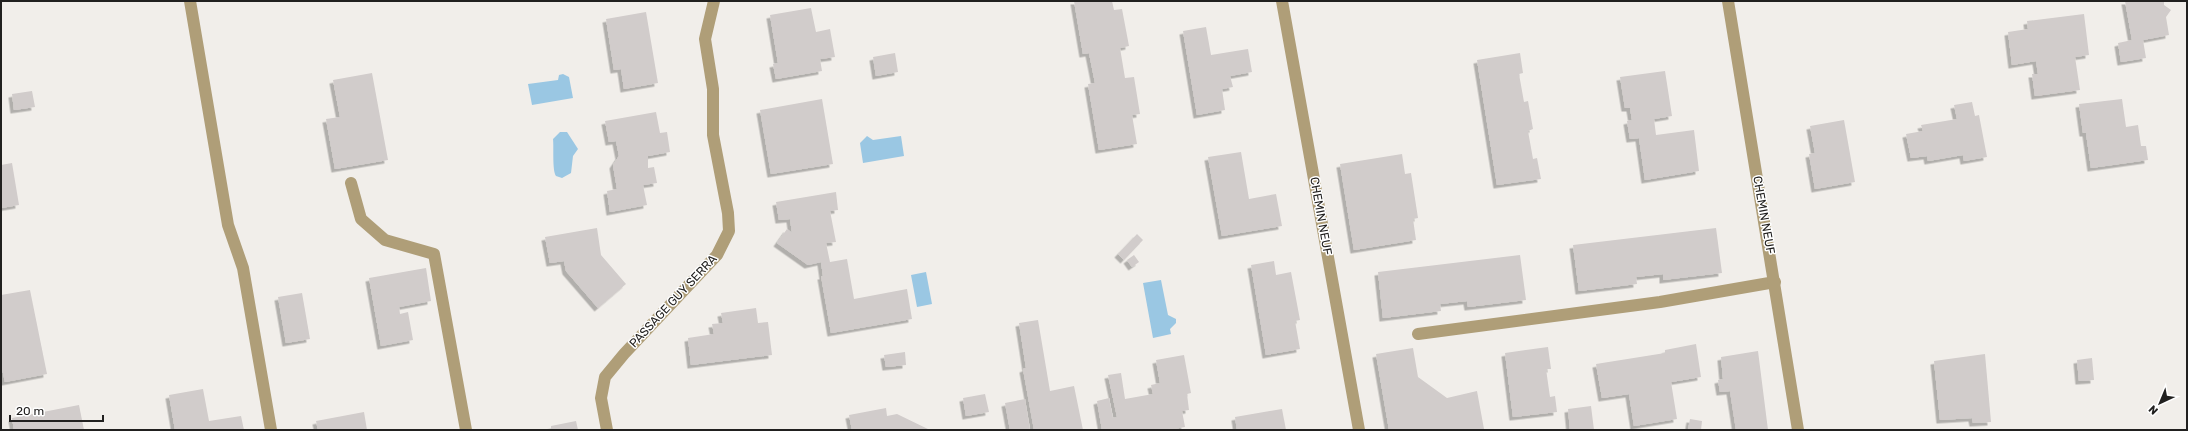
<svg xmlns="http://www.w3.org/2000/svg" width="2188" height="431" font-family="Rubik,sans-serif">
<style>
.water{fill:#9ac7e3}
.building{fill:#d1cccb;filter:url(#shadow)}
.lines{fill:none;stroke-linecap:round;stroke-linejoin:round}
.lane{stroke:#af9e78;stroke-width:12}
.street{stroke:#af9e78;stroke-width:12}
.labels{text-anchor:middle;stroke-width:3;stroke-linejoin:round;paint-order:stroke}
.street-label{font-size:12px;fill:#21201f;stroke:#fff}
</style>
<defs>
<filter id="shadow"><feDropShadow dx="-3.5" dy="3.5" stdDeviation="0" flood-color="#0004"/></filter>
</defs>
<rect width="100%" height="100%" fill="#f1eeea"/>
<g class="water">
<path d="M563 74 569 77 573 98 532 105 528 84 558 80 559 75Z"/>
<path d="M560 132H567L578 149 573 156 571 173 562 178 556 176C552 170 554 148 553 139Z"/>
<path d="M867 136 873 140 901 136 904 156 863 163 860 143Z"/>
<path d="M926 272 932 304 917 307 911 275Z"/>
<path d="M1161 280 1168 315 1176 319V323L1170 329 1171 334 1153 338 1143 283Z"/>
</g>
<g class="building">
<path d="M1074 1H1112L1114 10 1122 9 1129 46 1120 48 1125 78 1134 77 1140 114 1132 115 1137 144 1099 150 1088 84 1095 83 1089 53 1083 54Z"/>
<path d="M2125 1H2164V5L2171 10 2166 17 2169 35 2143 40 2146 58 2121 62 2118 43 2132 40Z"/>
<path d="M811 8 816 32 830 29 835 57 820 59 822 71 776 79 773 64 778 63 770 15Z"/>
<path d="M646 12 658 83 624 89 621 69 614 70 606 19Z"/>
<path d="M2084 14 2089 55 2075 57 2080 90 2035 96 2032 74H2038L2036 61 2012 65 2008 32 2028 29 2027 21Z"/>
<path d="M1206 27 1211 55 1248 49 1252 72 1230 76 1233 87 1222 89 1225 110 1197 115 1183 31Z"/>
<path d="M895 53 898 72 876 76 873 57Z"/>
<path d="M1520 53 1523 73 1519 74 1524 102 1528 101 1533 129 1528 131 1533 159 1537 158 1541 179 1497 185 1477 60Z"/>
<path d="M1665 71 1672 116 1654 119 1656 135 1694 130 1699 171 1645 180 1639 138 1630 139 1627 121 1632 120 1630 108H1625L1620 77Z"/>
<path d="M372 73 388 160 335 169 326 119 340 117 333 80Z"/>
<path d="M32 91 35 107 14 110 12 94Z"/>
<path d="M822 99 833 164 771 174 760 110Z"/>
<path d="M2122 99 2126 127 2138 125 2141 146H2146L2148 160 2091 168 2086 133H2083L2079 104Z"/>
<path d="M1972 102 1975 116 1979 115 1987 157 1964 161 1963 155 1928 161 1927 156 1911 158 1906 134 1923 131 1921 125 1957 119 1954 105Z"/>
<path d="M656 112 660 133 667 132 670 152 648 156V168L654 167 657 183 643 185 647 205 610 212 607 191 617 189 613 165 619 156 616 141 609 142 605 121Z"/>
<path d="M1844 120 1855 182 1815 189 1809 154 1815 153 1810 126Z"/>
<path d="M1241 152 1249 199 1276 194 1282 226 1222 236 1208 157Z"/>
<path d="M1402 154 1405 174 1411 173 1418 218 1413 219 1416 240 1354 250 1340 164Z"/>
<path d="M12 163 19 205 1 208V165Z"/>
<path d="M836 192 838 210 830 211 836 242 826 243 830 262 847 259 854 299 907 289 912 319 831 333 821 276H823L821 262 808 265 777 243 787 229 792 233 790 219 779 220 776 202Z"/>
<path d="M597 228 601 255 626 284 598 308 566 271 564 261 550 263 545 237Z"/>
<path d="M1716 228 1722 273 1663 280V274L1636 277 1637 284 1579 291 1573 245Z"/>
<path d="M1137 234 1143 240 1124 260 1118 254Z"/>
<path d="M1134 255 1139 262 1132 267 1127 260Z"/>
<path d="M1520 255 1526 300 1468 307 1467 301 1440 304 1441 311 1383 318 1378 272Z"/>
<path d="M1274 261 1276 275 1291 272 1300 320 1295 321 1300 349 1266 355 1251 265Z"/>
<path d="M426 268 431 301 399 307 400 314 408 312 413 340 381 346 369 278Z"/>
<path d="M30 290 47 374 5 382 1 364V295Z"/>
<path d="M302 293 310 339 286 343 278 297Z"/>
<path d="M756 308 758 323 768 322 772 355 691 365 688 338 714 334 712 324 723 323 721 313Z"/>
<path d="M1038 320 1050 391 1074 386 1083 430H1034L1023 369 1026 368 1019 323Z"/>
<path d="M1696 344 1701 377 1671 382 1677 419 1634 426 1629 394 1602 398 1596 364 1665 353V350Z"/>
<path d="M1548 347 1551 369H1546L1550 397 1555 396 1557 412 1513 417 1505 353Z"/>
<path d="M1413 348 1418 377 1447 398 1477 391 1484 429 1389 430 1376 354Z"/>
<path d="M1758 351 1768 430H1736L1730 391 1720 392 1718 380 1723 379 1721 357Z"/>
<path d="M905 352 906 365 886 367 884 355Z"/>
<path d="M1985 354 1991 422 1973 423 1972 418 1940 420 1934 361Z"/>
<path d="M1184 355 1191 393 1187 394 1189 410 1182 411 1185 427 1168 430H1102L1097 401 1109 398 1113 418 1117 417 1108 375 1121 373 1125 399 1153 394 1151 385 1160 383 1156 360Z"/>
<path d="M2092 358 2094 380 2079 381 2077 360Z"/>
<path d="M203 389 209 421 241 416 244 430H175L169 395Z"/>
<path d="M985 394 989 412 966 416 963 398Z"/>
<path d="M1025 399 1030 430H1010L1005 403Z"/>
<path d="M79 405 84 430H14L12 418Z"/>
<path d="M1591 406 1594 430H1570L1568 409Z"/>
<path d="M886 408 887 416 897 414 930 430H852L849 415Z"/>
<path d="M1282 409 1286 430H1237L1235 417Z"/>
<path d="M364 412 367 430H318L316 421Z"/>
<path d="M1690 419 1702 421 1701 430H1688Z"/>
<path d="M576 421 578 430H551V426Z"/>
</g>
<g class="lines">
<g class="lane">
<path d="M351 183 361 219 385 240 434 254 466 430"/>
<path d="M1418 334 1660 302 1775 282"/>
</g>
<g class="street">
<path d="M190 1 228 225 243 268 271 430"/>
<path d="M1282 1 1359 430"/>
<path d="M1728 1 1798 430"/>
<path d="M607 430 601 398 605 377 624 354 717 255 729 231 728 213 713 135V89L705 39 714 1"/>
</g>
</g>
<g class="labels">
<g class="street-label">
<text transform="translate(1764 215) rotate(80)" y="4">CHEMIN NEUF</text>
<text transform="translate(1321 216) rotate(80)" y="4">CHEMIN NEUF</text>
<text transform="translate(673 301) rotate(-47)" y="4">PASSAGE GUY SERRA</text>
</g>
</g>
<rect width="2188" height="431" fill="none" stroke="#21201f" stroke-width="4"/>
<g transform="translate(2160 403) rotate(224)" stroke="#ffffff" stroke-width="3" paint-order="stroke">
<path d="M0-3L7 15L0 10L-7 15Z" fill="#21201f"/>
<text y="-6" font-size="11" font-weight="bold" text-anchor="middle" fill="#21201f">N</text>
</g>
<path d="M10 415v6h93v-6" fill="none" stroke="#21201f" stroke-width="2"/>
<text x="16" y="415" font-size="12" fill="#21201f" stroke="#ffffff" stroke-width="3" paint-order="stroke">20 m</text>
</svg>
